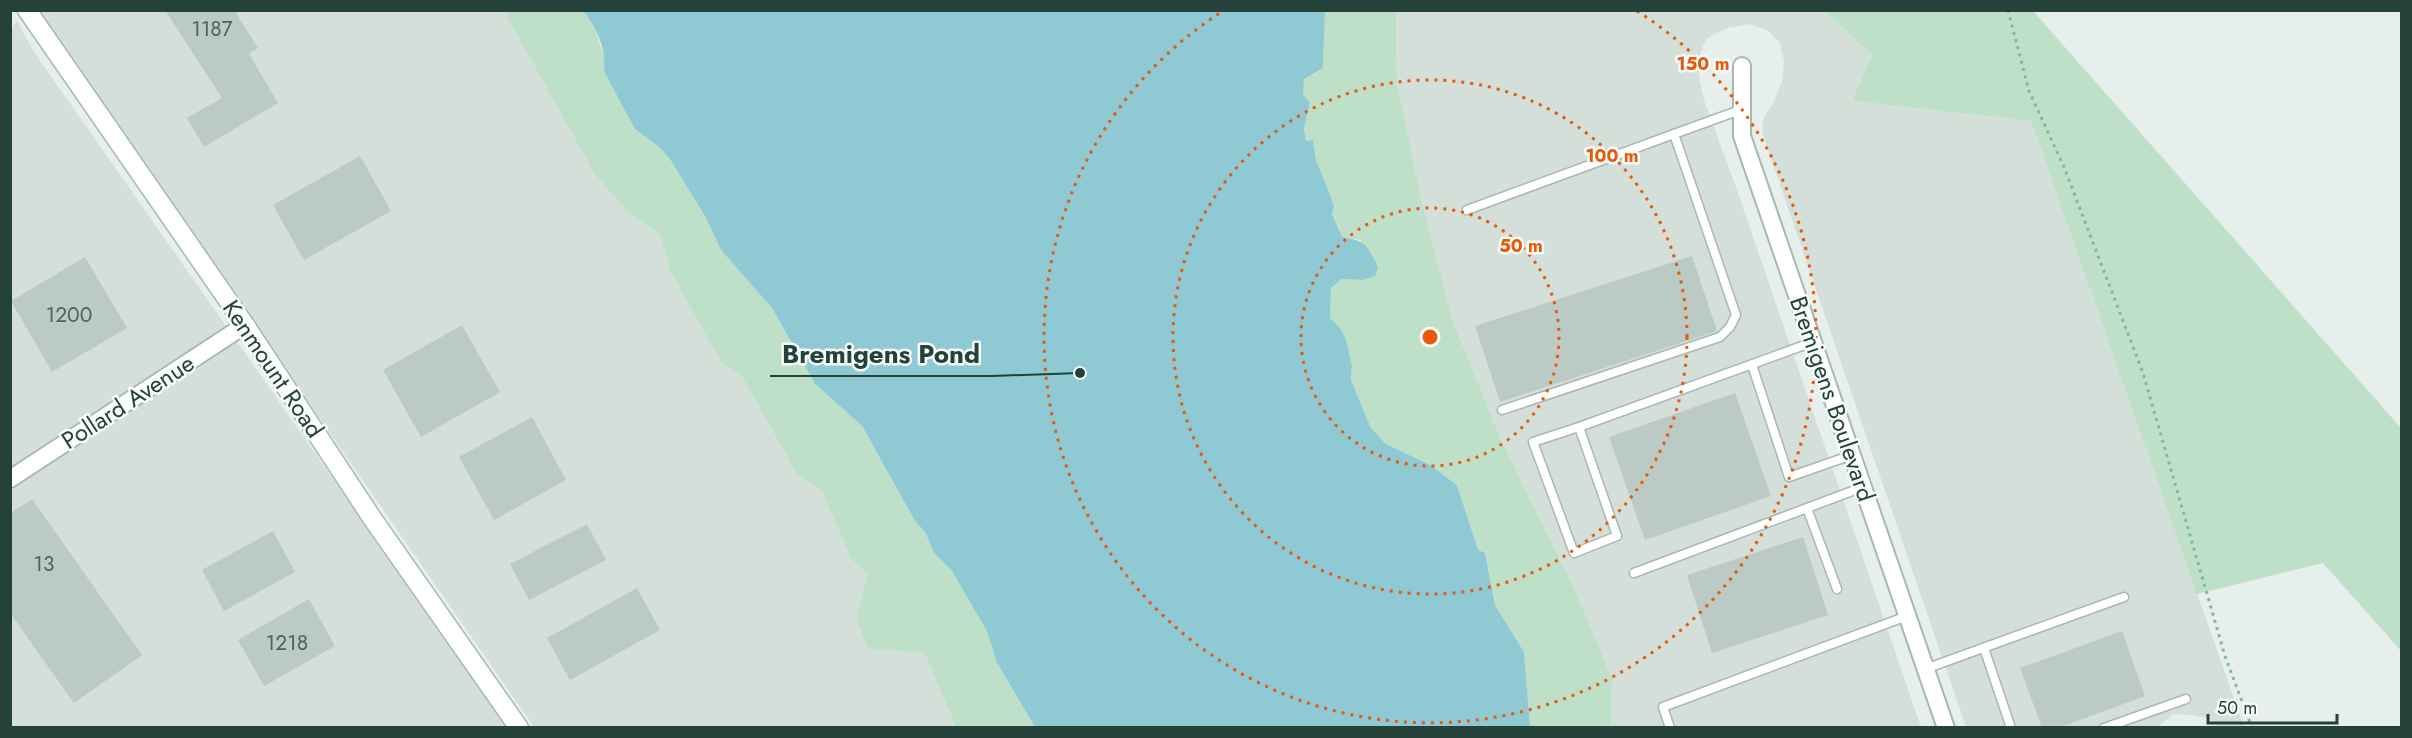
<svg xmlns="http://www.w3.org/2000/svg" width="2412" height="738" font-family="Jost,sans-serif">
<style>
.built{fill:#d4dfda}
.green{fill:#bfe0c8}
.water{fill:#8ec9d4}
.building{fill:#bbcac4}
.lines{fill:none;stroke-linecap:round;stroke-linejoin:round}
.service-casing{stroke:#a8b8b2;stroke-width:11}
.minor-casing{stroke:#a8b8b2;stroke-width:20}
.secondary-casing{stroke:#a4bbb3;stroke-width:21}
.path{stroke:#86b3a5;stroke-width:3;stroke-dasharray:3 4.5;stroke-linecap:butt}
.service{stroke:#fff;stroke-width:8}
.minor{stroke:#fff;stroke-width:16}
.secondary{stroke:#fff;stroke-width:18}
.ring{fill:none;stroke:#e8590c;stroke-width:3;stroke-dasharray:3 6}
.labels{text-anchor:middle;stroke-width:5;stroke-linejoin:round;paint-order:stroke}
.number-label{font-size:21px;fill:#4a645c}
.street-label{font-size:24px;fill:#24423a;stroke:#f7fbf9}
.centre{fill:#e8590c;stroke:#f7fbf9;stroke-width:3}
.ring-label{font-size:18px;text-anchor:middle;font-weight:bold;fill:#e8590c;stroke:#f7fbf9;stroke-width:5;stroke-linejoin:round;paint-order:stroke}
.leader{fill:none;stroke:#24423a;stroke-width:2}
.callout-dot{fill:#24423a;stroke:#f7fbf9;stroke-width:2}
.callout-label{font-size:26px;text-anchor:middle;font-weight:bold;fill:#24423a;stroke:#f7fbf9;stroke-width:5;stroke-linejoin:round;paint-order:stroke}
</style>
<rect width="100%" height="100%" fill="#e6efeb"/>
<g class="built">
<path d="M37 11H504L631 215 660 234 670 271 722 364 741 375 797 474 822 491 851 559 868 574 857 619 924 652 956 727H534Z"/>
<path d="M1396 11H1825L1872 55 1852 101 2031 121 2244 727H2218L2208 718 2192 715 2173 714 2158 727H1966L1762 132 1764 117 1773 104 1782 81 1784 62 1780 43 1767 30 1750 24 1727 28 1706 39 1699 56V76L1704 100 1737 190 1921 727H1611L1612 678 1575 590 1501 440 1452 319 1419 189 1397 81Z"/>
<path d="M17 21 34 52 507 727 11 728 10 30Z"/>
</g>
<g class="green">
<path d="M504 11H583L593 22 606 63 635 129 659 147 670 159 706 218 721 250 772 308 815 384 862 426 915 521 925 532 934 553 952 571 988 631 997 663 1035 727H956L924 652 869 649 856 619 868 574 851 559 822 491 797 474 741 375 722 364 670 271 660 234 631 215 595 174Z"/>
<path d="M1325 11H1396L1397 81 1419 189 1452 319 1501 440 1575 590 1612 678 1611 727H1530L1524 652 1495 605 1485 553 1478 551 1457 485 1430 465 1386 444 1371 428 1351 380 1352 366 1340 328 1330 318 1331 288 1342 279 1362 280 1361 240 1342 237 1332 214 1334 205 1316 160 1313 141H1306L1304 128 1310 102 1303 95 1304 79 1323 68Z"/>
<path d="M1825 11H2033L2401 428V651L2323 563 2197 594 2031 121 1852 101 1872 55Z"/>
</g>
<path class="water" d="M583 11H1325L1323 68 1304 79 1303 95 1310 102 1304 128 1306 141 1313 140 1316 160 1334 205 1332 214 1342 237C1366 241 1367 245 1378 267L1375 276 1362 280 1342 279 1331 288 1330 318 1340 328 1346 340 1352 366 1351 380 1371 428 1386 444 1430 465 1457 485 1478 550 1485 553 1495 605 1524 652 1530 727H1035L997 663 987 631 952 571 934 553 925 532 915 521 862 426 815 384 772 308 721 250 706 218 670 159 659 147 635 129 604 71C607 51 596 25 583 11Z"/>
<g class="building">
<path d="M165 10H234L258 48 249 54 278 103 204 147 187 118 222 98Z"/>
<path d="M360 156 391 211 304 260 273 205Z"/>
<path d="M1692 256 1717 331 1500 402 1475 326Z"/>
<path d="M85 257 127 328 52 372 11 301Z"/>
<path d="M462 325 500 392 421 437 383 370Z"/>
<path d="M1735 393 1771 496 1645 540 1609 437Z"/>
<path d="M532 417 566 480 494 520 459 457Z"/>
<path d="M32 499 142 655 74 703 10 613V514Z"/>
<path d="M587 524 606 560 529 600 510 564Z"/>
<path d="M273 531 295 572 224 611 202 570Z"/>
<path d="M1803 537 1828 615 1712 653 1687 575Z"/>
<path d="M637 588 660 630 570 680 547 638Z"/>
<path d="M309 599 335 646 264 686 238 640Z"/>
<path d="M2122 631 2145 696 2058 728H2042L2020 668Z"/>
</g>
<g class="lines">
<defs>
<g id="service">
<path d="M1467 210 1674 134"/>
<path d="M1752 365 1789 477 1852 455"/>
<path d="M1502 410 1720 337 1730 327 1736 315 1674 134 1740 110"/>
<path d="M1579 427 1533 442 1574 553 1617 536 1579 427 1813 342"/>
<path d="M1807 508 1837 589"/>
<path d="M1634 573 1863 487"/>
<path d="M1984 648 2011 728"/>
<path d="M1925 669 2124 597"/>
<path d="M1670 728 1663 707 1907 616"/>
<path d="M2104 728 2186 699"/>
</g>
<g id="minor">
<path d="M1742 66V136L1946 728"/>
<path d="M10 479 245 325"/>
</g>
<path id="secondary" d="M27 10 245 325 372 518 519 728"/>
</defs>
<use href="#service" class="service-casing"/>
<use href="#minor" class="minor-casing"/>
<use href="#secondary" class="secondary-casing"/>
<path class="path" d="M2008 10 2029 91 2064 167 2143 373 2225 656 2252 728"/>
<use href="#service" class="service"/>
<use href="#minor" class="minor"/>
<use href="#secondary" class="secondary"/>
</g>
<g class="ring">
<circle cx="1430" cy="337" r="129"/>
<circle cx="1430" cy="337" r="257"/>
<path d="M1637 11A386 386 0 1 1 1223 11"/>
</g>
<g class="labels">
<g class="number-label">
<text x="212" y="36">1187</text>
<text x="69" y="322">1200</text>
<text x="44" y="571">13</text>
<text x="287" y="650">1218</text>
</g>
<g class="street-label">
<text transform="translate(273 369) rotate(56)" y="8">Kenmount Road</text>
<text transform="translate(1832 399) rotate(71)" y="8">Bremigens Boulevard</text>
<text transform="translate(128 402) rotate(-33)" y="8">Pollard Avenue</text>
</g>
</g>
<circle cx="1430" cy="337" r="9" class="centre"/>
<g class="ring-label">
<text x="1703" y="70">150 m</text>
<text x="1612" y="162">100 m</text>
<text x="1521" y="252">50 m</text>
</g>
<path class="leader" d="M1080 373L992 376H770"/>
<circle class="callout-dot" cx="1080" cy="373" r="6"/>
<g class="callout-label">
<text x="881" y="363">Bremigens Pond</text>
</g>
<rect width="2412" height="738" fill="none" stroke="#24423a" stroke-width="24"/>
<path d="M2208 714v9h129v-9" fill="none" stroke="#24423a" stroke-width="3"/>
<text x="2217" y="714" font-size="18" fill="#24423a" stroke="#f7fbf9" stroke-width="4.5" paint-order="stroke">50 m</text>
</svg>
